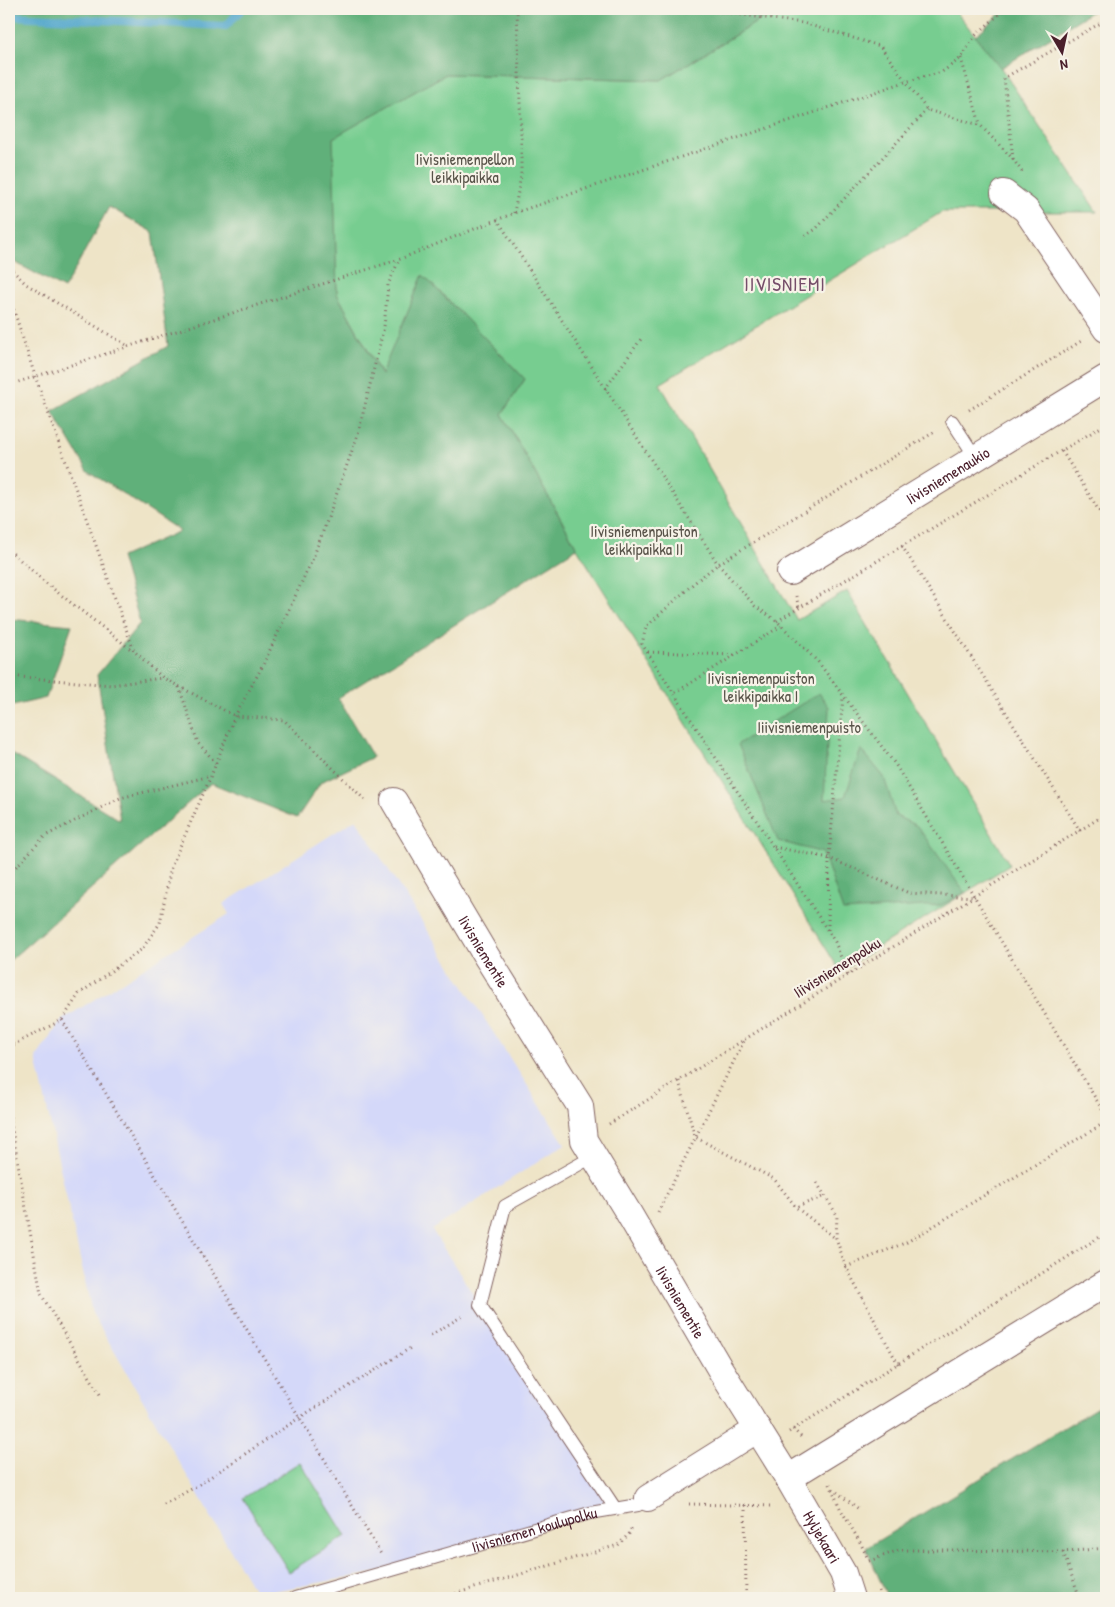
<svg xmlns="http://www.w3.org/2000/svg" width="1115" height="1607" font-family="'Patrick Hand',sans-serif">
<style>
.built{fill:#d4d8f9}
.green{fill:#77cd90;stroke:#60765e}
.forest{fill:#61b07a;stroke:#566852}
.lines{fill:none;stroke-linecap:round;stroke-linejoin:round}
.stream{stroke:#4ea5cb;stroke-width:8}
.lane-casing{stroke:#836462;stroke-width:14}
.street-casing{stroke:#836462;stroke-width:28}
.path{stroke:#836462;stroke-width:3;stroke-dasharray:1 4;stroke-linecap:butt}
.lane{stroke:#fff;stroke-width:12}
.street{stroke:#fff;stroke-width:26}
.labels{text-anchor:middle;stroke-width:4.5;stroke-linejoin:round;paint-order:stroke}
.park-label{font-size:16px;fill:#585349;stroke:#f7f3e8}
.street-label{font-size:16px;fill:#4a1f2b;stroke:#f7f3e8}
.quarter-label{font-size:19px;letter-spacing:1px;fill:#764e6a;stroke:#f7f3e8}
</style>
<rect width="100%" height="100%" fill="#f7f3e8"/>
<filter id="ink" filterUnits="userSpaceOnUse"><feTurbulence type="fractalNoise" baseFrequency=".02" numOctaves="2"/><feDisplacementMap in="SourceGraphic" scale="10" xChannelSelector="R" yChannelSelector="G"/><feConvolveMatrix kernelMatrix="1 2 1 2 8 2 1 2 1" color-interpolation-filters="sRGB"/></filter>
<filter id="wash" filterUnits="userSpaceOnUse"><feTurbulence type="fractalNoise" baseFrequency=".0096" numOctaves="4" result="noise"/><feDisplacementMap in="SourceGraphic" scale="20" xChannelSelector="R" yChannelSelector="G"/><feGaussianBlur stdDeviation="1.12" result="paint"/><feColorMatrix in="noise" values="0 0 0 0 0 0 0 0 0 0 0 0 0 0 0 0 0 1.4 0 .05"/><feComposite in="paint" operator="in"/></filter>
<g filter="url(#wash)">
<rect width="100%" height="100%" fill="#eee4c7"/>
<path class="built" d="M356 819 565 1144 432 1230 480 1305 615 1508 390 1570 256 1594 92 1313 36 1058 62 1020 229 914 223 904Z"/>
<g class="green">
<path d="M778 9H954L1001 68 1097 212H942L660 384 797 620 847 591 1010 865 840 971 577 548 502 414 525 379 423 275 382 376 337 294 332 138 446 74 661 80Z"/>
<path d="M300 1462 346 1536 289 1572 243 1498Z"/>
</g>
<g class="forest">
<path d="M9 9H778L661 80 446 74 333 138 337 294 381 375 423 275 525 379 502 414 577 548 338 698 373 757 321 782 297 818 211 783 9 961V752L120 820 97 675 140 623 121 557 180 531 88 471 52 411 168 346 153 232 109 207 64 289 9 259Z"/>
<path d="M1005 9H1096L1001 68 975 36Z"/>
<path d="M9 619 72 625 46 698 9 707Z"/>
<path d="M819 693 829 707 824 800 845 797 861 749 884 777 896 816 917 826 965 893 941 905 843 911 823 853 778 841 738 744Z"/>
<path d="M1106 1402V1598H885L886 1594 866 1548Z"/>
</g>
<g class="lines">
<path class="stream" d="M9 16 226 26 242 9"/>
</g>
</g>
<g filter="url(#ink)">
<g class="lines">
<defs>
<g id="lane">
<path d="M952 421 976 458"/>
<path d="M594 1156 505 1206 480 1305 615 1508"/>
<path id="s1" d="M295 1598 590 1513 638 1505 648 1498"/>
</g>
<g id="street">
<path d="M1004 193 1026 210 1106 329"/>
<path id="s2" d="M790 572 1106 378"/>
<path id="s3" d="M394 801 485 954 580 1106 584 1140 628 1212 720 1369 788 1478 1106 1283"/>
<path id="s4" d="M788 1478 843 1573 851 1598"/>
<path d="M648 1498 758 1429"/>
</g>
</defs>
<use href="#lane" class="lane-casing"/>
<use href="#street" class="street-casing"/>
<g class="path">
<path d="M590 9 612 12 657 9"/>
<path d="M696 9 803 23 880 46 927 110 980 125 1013 159 1022 172"/>
<path d="M961 58 980 124"/>
<path d="M1013 159 1004 78 1106 20"/>
<path d="M514 213 521 176V134L517 9"/>
<path d="M497 219 718 564 755 606 777 621 818 662 895 764 1106 1116"/>
<path d="M805 236 816 229 927 110"/>
<path d="M9 267 26 284 128 346"/>
<path d="M9 295 35 376 134 651 163 678 235 716 284 720 367 802"/>
<path d="M9 385 400 259 514 213 905 82 942 72 961 58 975 36 1005 9"/>
<path d="M605 389 641 339"/>
<path d="M969 410 1083 340"/>
<path d="M1062 451 1106 522"/>
<path d="M902 546 1080 831"/>
<path d="M9 550 47 584 133 651"/>
<path d="M796 596 799 608"/>
<path d="M777 621 1106 424"/>
<path d="M648 652 734 655"/>
<path d="M9 676 111 685 162 678"/>
<path d="M179 687 198 743 216 763"/>
<path d="M675 693 781 626"/>
<path d="M774 847 829 858 909 893 974 897"/>
<path d="M9 874 45 836 120 798 211 776"/>
<path d="M828 930 829 858 843 697"/>
<path d="M848 975 835 942 642 644 646 627 694 583 718 564 936 431"/>
<path d="M62 1020 381 1554"/>
<path d="M9 1047 62 1020 79 994 142 949 160 923 171 867 211 776 235 716 262 667 313 558 328 518 358 434 384 327 388 285 399 260"/>
<path d="M679 1081 695 1137 774 1179 796 1207 825 1196"/>
<path d="M9 1112 41 1294 101 1396"/>
<path d="M609 1124 1106 814"/>
<path d="M817 1183 837 1215 836 1238 846 1267"/>
<path d="M797 1208 835 1238"/>
<path d="M658 1212 744 1041"/>
<path d="M431 1335 464 1315"/>
<path d="M898 1364 846 1267 907 1242 1106 1122"/>
<path d="M793 1429 803 1439"/>
<path d="M789 1432 1106 1233"/>
<path d="M830 1484 840 1508 861 1544 867 1557"/>
<path d="M833 1489 860 1510"/>
<path d="M164 1504 197 1486 299 1418 412 1347"/>
<path d="M689 1504 772 1506"/>
<path d="M745 1505 746 1598"/>
<path d="M1063 1552 1080 1598"/>
<path d="M869 1561 899 1550H954L1063 1552 1106 1548"/>
<path d="M879 1591 881 1598"/>
<path d="M441 1598 618 1545 630 1533 632 1525"/>
</g>
<use href="#lane" class="lane"/>
<use href="#street" class="street"/>
</g>
</g>
<g class="labels">
<g class="park-label">
<text x="465" y="165">Iivisniemenpellon<tspan x="465" dy="18">leikkipaikka</tspan></text>
<text x="644" y="537">Iivisniemenpuiston<tspan x="644" dy="18">leikkipaikka II</tspan></text>
<text x="761" y="684">Iivisniemenpuiston<tspan x="761" dy="18">leikkipaikka I</tspan></text>
<text x="809" y="733">Iiivisniemenpuisto</text>
</g>
<g class="street-label">
<text dy="6" stroke="none"><textPath href="#s2" startOffset="185">Iivisniemenaukio</textPath></text>
<text dy="6" stroke="none"><textPath href="#s3" startOffset="175">Iivisniementie</textPath></text>
<text transform="translate(837 967) rotate(-32)" y="6">Iiivisniemenpolku</text>
<text dy="6" stroke="none"><textPath href="#s3" startOffset="580">Iivisniementie</textPath></text>
<text dy="6" stroke="none"><textPath href="#s1" startOffset="249">Iivisniemen koulupolku</textPath></text>
<text dy="6" stroke="none"><textPath href="#s4" startOffset="68">Hyljekaari</textPath></text>
</g>
<g class="quarter-label">
<text x="785" y="291">IIVISNIEMI</text>
</g>
</g>
<rect width="1115" height="1607" fill="none" stroke="#f7f3e8" stroke-width="30"/>
<g transform="translate(1062 52) rotate(171)" stroke="#f7f3e8" stroke-width="4" paint-order="stroke">
<path d="M0-4L9 19L0 12L-9 19Z" fill="#4a1f2b"/>
<text y="-8" font-size="14" font-weight="bold" text-anchor="middle" fill="#4a1f2b">N</text>
</g>
</svg>
